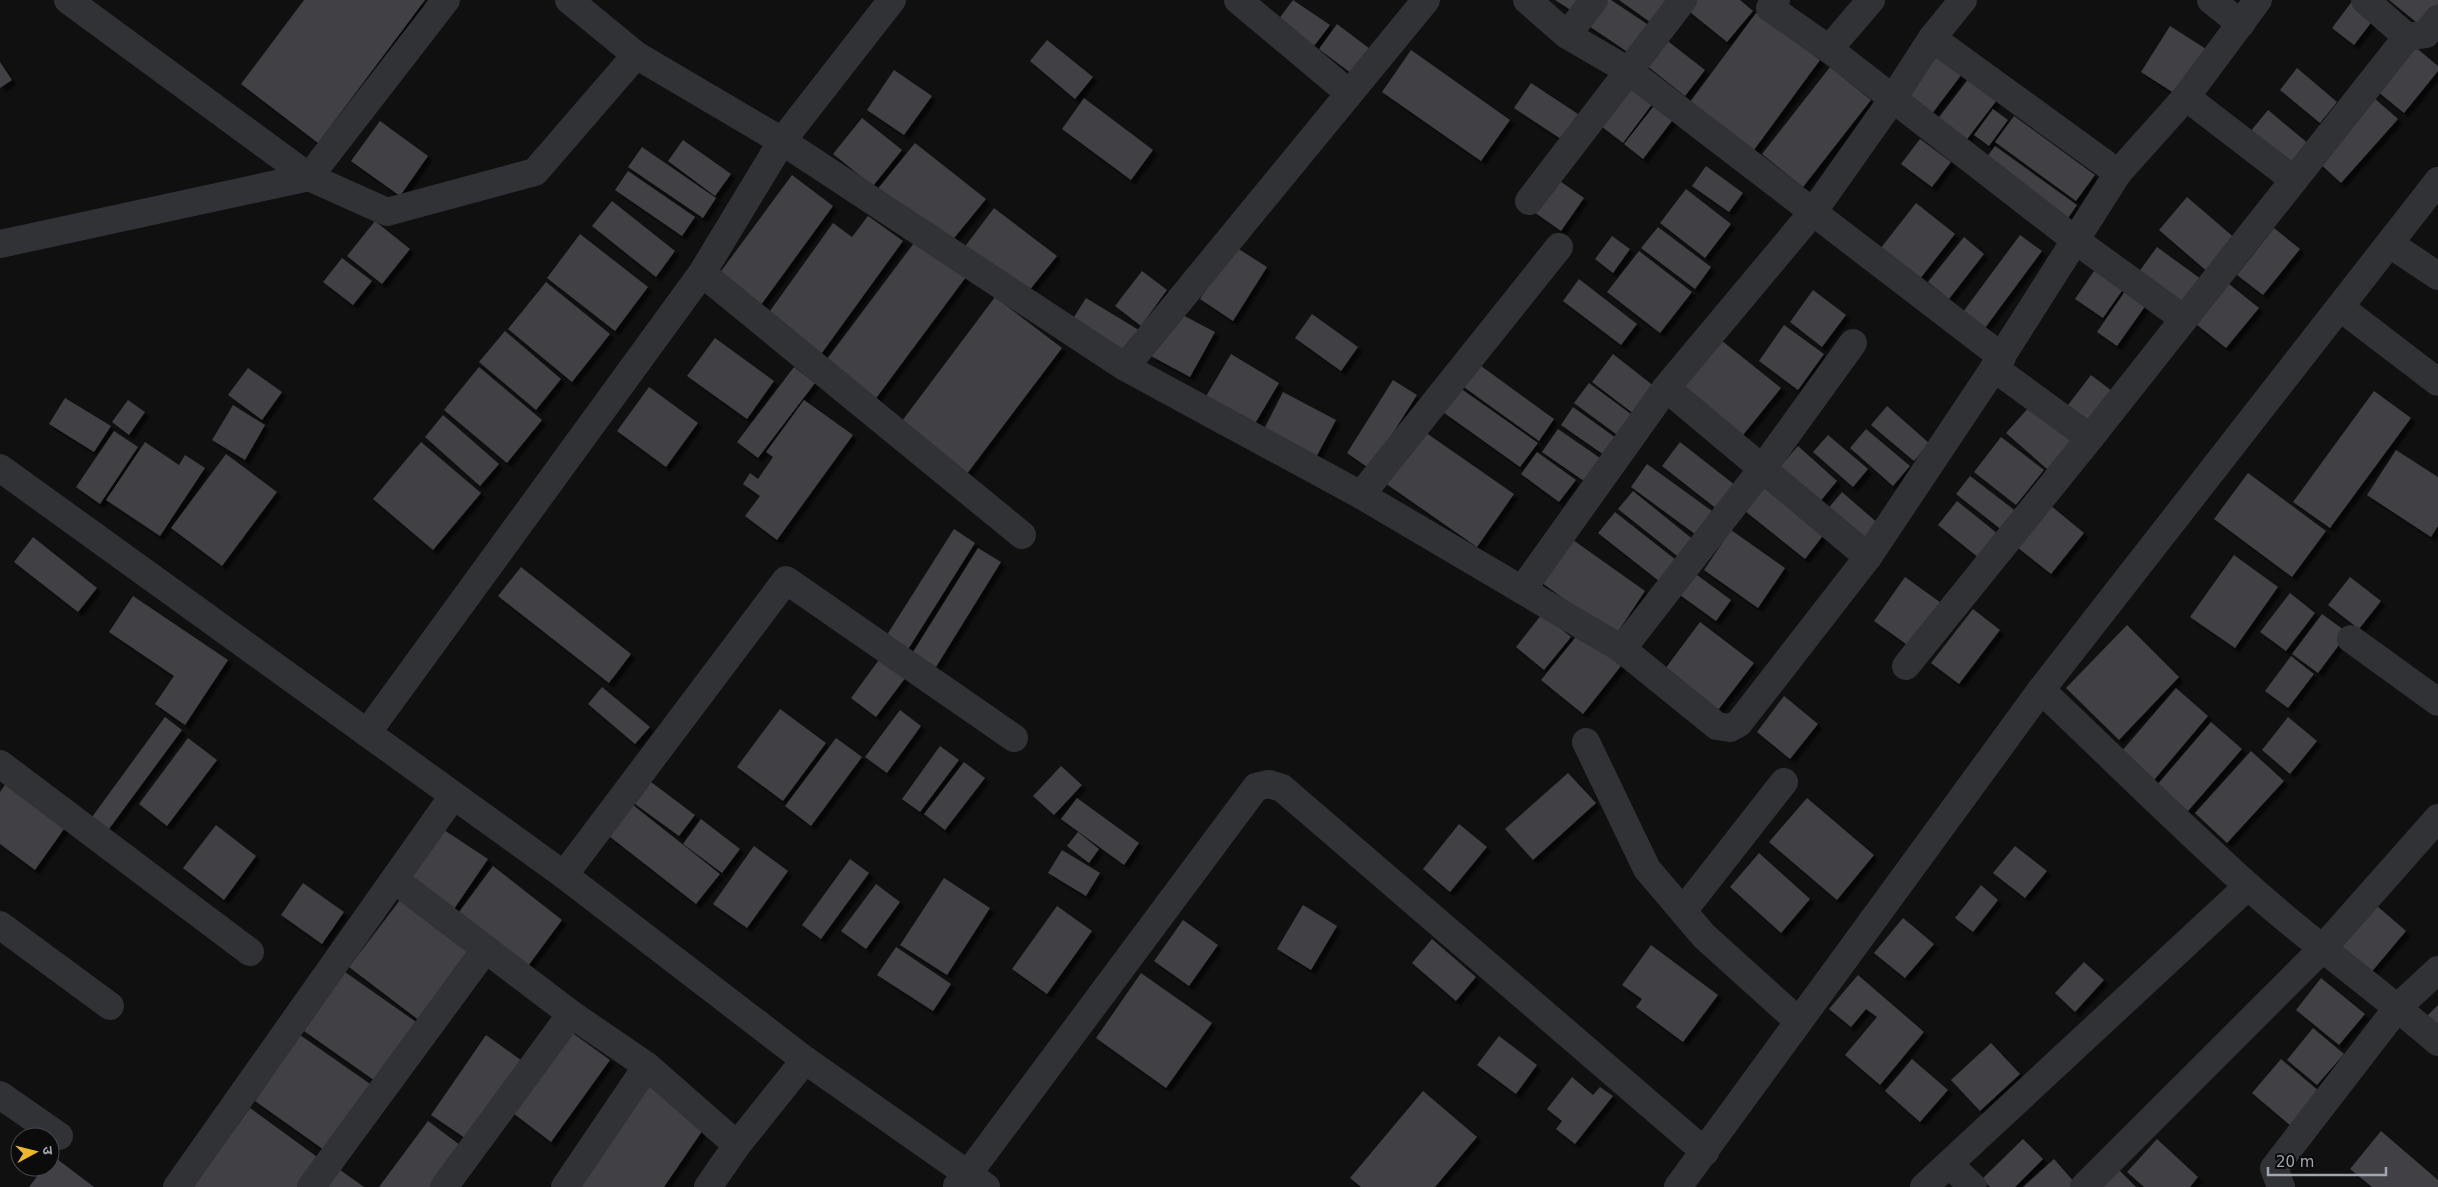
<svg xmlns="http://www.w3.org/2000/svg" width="2438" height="1187" font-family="'DejaVu Sans','Noto Sans Devanagari',sans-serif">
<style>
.building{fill:#3f4044;filter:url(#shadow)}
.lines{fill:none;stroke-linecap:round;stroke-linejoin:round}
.minor{stroke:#313236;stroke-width:28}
</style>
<defs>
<filter id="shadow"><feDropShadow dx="4.5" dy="4.5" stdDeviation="1" flood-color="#0009"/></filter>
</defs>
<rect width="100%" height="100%" fill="#101011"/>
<g class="building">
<path d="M304 0H425L318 143 241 84Z"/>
<path d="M1293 0 1330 25 1314 46 1278 20Z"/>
<path d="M1555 0H1586L1577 14Z"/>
<path d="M1597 0H1611L1653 28 1635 57 1583 22Z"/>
<path d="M1619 0H1670L1657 27Z"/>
<path d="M1692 0H1740L1753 11 1727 42 1685 8Z"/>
<path d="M2353 0 2377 15 2354 45 2332 28Z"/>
<path d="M2389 0H2438V4L2421 26Z"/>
<path d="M1756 13 1820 60 1754 150 1690 102Z"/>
<path d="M1337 24 1370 49 1352 74 1319 49Z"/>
<path d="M2170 26 2206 49 2177 95 2141 72Z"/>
<path d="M1660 35 1705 70 1685 96 1641 61Z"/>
<path d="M1047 40 1093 77 1075 99 1030 61Z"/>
<path d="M2414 46 2438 66V71L2404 113 2377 91Z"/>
<path d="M1411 50 1510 120 1481 161 1382 92Z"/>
<path d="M1938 55 1962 74 1928 119 1904 100Z"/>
<path d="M0 62 12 80 0 88Z"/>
<path d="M1830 67 1871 100 1803 187 1762 154Z"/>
<path d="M2297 68 2337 102 2320 123 2280 90Z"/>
<path d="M894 70 932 96 904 135 867 110Z"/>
<path d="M1969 78 1997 100 1961 147 1933 125Z"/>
<path d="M1630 80 1656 99 1623 143 1597 123Z"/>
<path d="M1531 83 1578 114 1561 139 1514 108Z"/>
<path d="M2373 97 2398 119 2341 183 2316 160Z"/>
<path d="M1084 98 1153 150 1131 180 1062 129Z"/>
<path d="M1657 102 1675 117 1643 159 1624 144Z"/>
<path d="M1993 109 2008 120 1989 146 1974 135Z"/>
<path d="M2268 110 2310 145 2288 173 2245 138Z"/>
<path d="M2014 116 2095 175 2076 201 1995 142Z"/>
<path d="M862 118 902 150 873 186 833 154Z"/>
<path d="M380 121 428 156 400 196 351 161Z"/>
<path d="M1920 139 1951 162 1932 187 1901 164Z"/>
<path d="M683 140 731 174 715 196 668 161Z"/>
<path d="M915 143 986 199 946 248 876 191Z"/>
<path d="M1995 146 2077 205 2064 224 1981 165Z"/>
<path d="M642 147 716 198 703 218 628 167Z"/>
<path d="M1706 166 1743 193 1729 212 1692 186Z"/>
<path d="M628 171 695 217 682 236 615 190Z"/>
<path d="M792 175 833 206 758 309 716 278Z"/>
<path d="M1557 179 1584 198 1561 231 1534 212Z"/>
<path d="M1686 189 1731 224 1705 258 1660 223Z"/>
<path d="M2187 197 2237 240 2209 273 2159 230Z"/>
<path d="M612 201 675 251 656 277 592 226Z"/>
<path d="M1916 203 1955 234 1919 280 1880 249Z"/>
<path d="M994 208 1057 256 1024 297 960 253Z"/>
<path d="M868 216 903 241 819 357 765 318 833 223 852 237Z"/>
<path d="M375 221 410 249 382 284 347 256Z"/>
<path d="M1658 227 1711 267 1695 289 1641 248Z"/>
<path d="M2274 228 2300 249 2263 295 2237 275Z"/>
<path d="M580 234 648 287 615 331 547 278Z"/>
<path d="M2020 235 2042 251 1982 332 1960 316Z"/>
<path d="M1612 236 1630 249 1613 273 1595 259Z"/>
<path d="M1964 237 1984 254 1949 299 1928 282Z"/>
<path d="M917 239 966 277 871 405 821 367Z"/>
<path d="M1234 246 1267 267 1233 321 1200 299Z"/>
<path d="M2157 247 2205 282 2186 309 2138 273Z"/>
<path d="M1639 251 1692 292 1660 333 1607 292Z"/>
<path d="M342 258 372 281 353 305 323 282Z"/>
<path d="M2098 265 2126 285 2103 318 2075 299Z"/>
<path d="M1142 271 1167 290 1141 326 1115 306Z"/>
<path d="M1579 279 1637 324 1621 345 1563 301Z"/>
<path d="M546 282 610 334 572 382 508 329Z"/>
<path d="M2130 284 2151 298 2117 346 2097 332Z"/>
<path d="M2229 284 2259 308 2226 348 2196 324Z"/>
<path d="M1813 290 1846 315 1822 347 1790 322Z"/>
<path d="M995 297 1062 348 966 475 899 425Z"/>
<path d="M1086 298 1142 332 1125 361 1069 325Z"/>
<path d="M1175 311 1215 332 1190 377 1151 356Z"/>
<path d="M1312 314 1358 347 1341 371 1295 338Z"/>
<path d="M1784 325 1824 354 1798 390 1759 361Z"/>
<path d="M505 331 561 379 536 410 479 362Z"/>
<path d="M715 338 774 381 747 419 687 376Z"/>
<path d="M1721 340 1781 388 1739 440 1679 392Z"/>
<path d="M1231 354 1279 383 1253 427 1205 398Z"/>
<path d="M1613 354 1655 387 1634 414 1592 382Z"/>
<path d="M1477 363 1554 419 1539 441 1461 385Z"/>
<path d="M479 367 542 420 507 463 444 410Z"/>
<path d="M794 367 815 383 758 458 737 442Z"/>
<path d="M248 368 282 392 262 420 228 395Z"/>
<path d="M2091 375 2112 391 2090 421 2068 405Z"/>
<path d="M1393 380 1417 395 1370 469 1347 453Z"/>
<path d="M1589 383 1635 417 1620 437 1574 403Z"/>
<path d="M649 387 698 423 666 467 617 431Z"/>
<path d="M1460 388 1538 443 1520 467 1443 412Z"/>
<path d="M2374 391 2411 418 2330 528 2293 502Z"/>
<path d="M1283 392 1336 420 1314 461 1262 433Z"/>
<path d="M65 398 111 426 94 452 49 424Z"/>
<path d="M128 400 145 412 129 435 112 422Z"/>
<path d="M804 400 853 435 777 540 745 516 760 496 743 484 750 473 758 479 773 457 766 452Z"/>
<path d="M233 405 265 425 245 460 212 440Z"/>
<path d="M1887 406 1929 443 1914 461 1871 425Z"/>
<path d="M2030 406 2071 441 2047 469 2006 433Z"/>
<path d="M1573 407 1616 438 1604 455 1561 425Z"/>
<path d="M443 415 499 464 480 486 425 437Z"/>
<path d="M1558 429 1600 458 1584 481 1542 452Z"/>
<path d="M1866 429 1910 466 1893 486 1850 448Z"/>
<path d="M1422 430 1514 494 1477 547 1385 483Z"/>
<path d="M114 431 138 447 100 504 76 487Z"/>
<path d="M1828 435 1868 469 1853 487 1813 452Z"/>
<path d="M2001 437 2044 470 2016 505 1974 472Z"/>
<path d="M145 442 179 465 185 455 205 468 160 536 106 500Z"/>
<path d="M421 442 481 493 433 550 373 499Z"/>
<path d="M1680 442 1740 489 1722 513 1662 466Z"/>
<path d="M1798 446 1837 481 1818 504 1778 469Z"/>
<path d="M2396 450 2438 477V526L2431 537 2367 495Z"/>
<path d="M1537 452 1576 480 1559 502 1521 474Z"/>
<path d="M226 454 277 492 222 566 171 528Z"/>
<path d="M1647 464 1712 511 1695 534 1631 487Z"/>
<path d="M2248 473 2326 531 2292 577 2214 519Z"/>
<path d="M1970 476 2017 512 2003 531 1956 494Z"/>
<path d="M1765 485 1825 533 1805 559 1745 511Z"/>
<path d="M1633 491 1695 541 1681 559 1618 509Z"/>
<path d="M1842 492 1880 525 1864 543 1826 511Z"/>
<path d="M1957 501 1998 534 1979 558 1938 525Z"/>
<path d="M2050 505 2084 533 2051 574 2017 547Z"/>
<path d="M1615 512 1676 560 1659 581 1598 533Z"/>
<path d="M954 529 975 543 907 651 885 638Z"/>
<path d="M1731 530 1785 568 1758 608 1704 570Z"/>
<path d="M1566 535 1645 591 1615 636 1538 580Z"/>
<path d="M33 537 97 588 78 612 14 562Z"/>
<path d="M978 548 1001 562 936 667 913 652Z"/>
<path d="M2234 555 2278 587 2235 648 2190 617Z"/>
<path d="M521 567 631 654 609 683 498 596Z"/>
<path d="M1689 569 1731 600 1716 621 1673 590Z"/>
<path d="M1905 577 1944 605 1913 649 1874 621Z"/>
<path d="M2350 577 2381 601 2359 629 2328 605Z"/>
<path d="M2290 593 2315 613 2286 651 2260 632Z"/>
<path d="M133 596 228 660 185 725 155 704 174 676 109 632Z"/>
<path d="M1973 609 2000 630 1959 684 1931 663Z"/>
<path d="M1542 614 1571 637 1544 670 1516 647Z"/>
<path d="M2322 614 2348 633 2318 673 2292 654Z"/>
<path d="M1700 622 1754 663 1718 710 1665 669Z"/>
<path d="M2127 625 2179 677 2119 740 2066 688Z"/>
<path d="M1579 633 1621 666 1583 714 1541 680Z"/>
<path d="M2291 656 2314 674 2288 708 2265 691Z"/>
<path d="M881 657 906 677 876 717 851 698Z"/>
<path d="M602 687 650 727 635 744 588 704Z"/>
<path d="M2176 688 2208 716 2154 780 2121 752Z"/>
<path d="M1784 696 1818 724 1790 759 1757 732Z"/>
<path d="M780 709 826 743 783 801 737 767Z"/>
<path d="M900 710 921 726 887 773 865 757Z"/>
<path d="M165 717 182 730 109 829 92 817Z"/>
<path d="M2288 717 2317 741 2290 774 2262 750Z"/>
<path d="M2211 722 2242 749 2188 811 2157 785Z"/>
<path d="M188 738 217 760 167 826 139 804Z"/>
<path d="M836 738 862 757 811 826 785 806Z"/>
<path d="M940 746 959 760 920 812 902 799Z"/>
<path d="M2251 751 2284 781 2227 843 2195 813Z"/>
<path d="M964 762 985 778 945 830 924 814Z"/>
<path d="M1061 766 1082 785 1054 815 1033 796Z"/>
<path d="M1568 773 1596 803 1533 860 1505 829Z"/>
<path d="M9 779 69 822 35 870 0 844V792Z"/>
<path d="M651 782 695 815 679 836 635 804Z"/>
<path d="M1077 798 1139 843 1124 865 1061 819Z"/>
<path d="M1807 798 1874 855 1837 900 1769 842Z"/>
<path d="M633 805 720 874 696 904 609 836Z"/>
<path d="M701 819 740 849 722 873 683 844Z"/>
<path d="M1459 824 1487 847 1450 892 1423 869Z"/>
<path d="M216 825 256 856 224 900 183 868Z"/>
<path d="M441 828 488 859 454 909 407 878Z"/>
<path d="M1078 832 1099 849 1089 863 1067 846Z"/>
<path d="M754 846 788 871 747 928 713 904Z"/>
<path d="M2015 846 2047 871 2025 898 1993 873Z"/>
<path d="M1062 850 1100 873 1086 896 1048 873Z"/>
<path d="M1759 853 1810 899 1781 933 1730 887Z"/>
<path d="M850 859 869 873 821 939 802 925Z"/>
<path d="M493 866 562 920 528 966 459 912Z"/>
<path d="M944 878 990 908 947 975 900 945Z"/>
<path d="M303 883 344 912 322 944 281 915Z"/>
<path d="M876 884 900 902 866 949 841 931Z"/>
<path d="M1981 885 1998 900 1973 932 1955 918Z"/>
<path d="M403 896 474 950 420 1021 349 967Z"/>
<path d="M1303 905 1337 926 1311 970 1277 949Z"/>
<path d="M2376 905 2406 931 2369 975 2339 950Z"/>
<path d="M1057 906 1092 931 1047 994 1012 969Z"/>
<path d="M1903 918 1934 944 1905 978 1874 953Z"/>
<path d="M1183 920 1218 945 1189 986 1154 961Z"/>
<path d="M1432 939 1476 977 1456 1001 1412 963Z"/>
<path d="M1651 945 1718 995 1683 1042 1636 1007 1642 999 1622 985Z"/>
<path d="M896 947 951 984 933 1011 877 975Z"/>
<path d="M2084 962 2104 980 2075 1012 2055 993Z"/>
<path d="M345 972 419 1024 378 1083 304 1031Z"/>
<path d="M1141 973 1212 1023 1166 1088 1096 1038Z"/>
<path d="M1858 975 1924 1032 1880 1085 1845 1055 1877 1017 1866 1009 1851 1027 1829 1009Z"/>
<path d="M2321 978 2365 1014 2339 1045 2296 1010Z"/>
<path d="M2438 1005V1032L2424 1019Z"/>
<path d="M2313 1028 2344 1054 2317 1085 2287 1060Z"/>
<path d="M567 1029 610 1060 551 1142 509 1110Z"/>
<path d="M300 1035 373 1086 327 1152 255 1101Z"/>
<path d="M486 1035 525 1063 471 1142 431 1115Z"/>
<path d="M1499 1036 1537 1065 1516 1094 1477 1065Z"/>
<path d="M1991 1043 2020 1074 1980 1111 1951 1080Z"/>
<path d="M1912 1059 1948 1090 1920 1122 1885 1091Z"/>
<path d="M2281 1059 2320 1092 2291 1126 2252 1093Z"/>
<path d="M1572 1077 1593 1095 1600 1087 1613 1096 1575 1144 1556 1129 1562 1121 1547 1109Z"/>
<path d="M644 1082 707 1124 664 1187H573Z"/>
<path d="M1423 1091 1477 1137 1435 1187H1361L1350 1178Z"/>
<path d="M250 1108 320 1159 299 1187H193Z"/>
<path d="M428 1121 468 1151 441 1187H379Z"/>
<path d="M2381 1131 2438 1180V1187H2372L2350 1169Z"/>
<path d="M2023 1139 2043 1159 2015 1187H1990L1982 1179Z"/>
<path d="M2157 1139 2198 1177 2190 1187H2144L2127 1172Z"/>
<path d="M53 1156 94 1187H29L44 1167H50V1159Z"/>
<path d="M2054 1159 2075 1183 2070 1187H2023Z"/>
<path d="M336 1167 364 1187H322Z"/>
<path d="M2117 1168 2136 1187H2098Z"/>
</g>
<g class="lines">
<g class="minor">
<path d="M68 0 309 177 387 212 535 172 636 55"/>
<path d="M569 0 636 55 782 141 1125 367 1361 495 1622 649 1717 726 1730 728 1739 723 1868 557 1994 368 2118 173 2186 97 2258 0"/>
<path d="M1238 0 1349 93"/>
<path d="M1527 0 1567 35 1629 71 1813 212 1892 100 1932 38 1963 0"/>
<path d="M1776 0 1770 8 1829 49 2075 240 2184 319"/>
<path d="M2211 0 2241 24"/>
<path d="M2365 0 2407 37 2426 34 2438 19"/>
<path d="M1567 35 1594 0"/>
<path d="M1932 38 2118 173"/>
<path d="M1829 49 1871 0"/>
<path d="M2186 97 2294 180"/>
<path d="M1529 201 1683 0"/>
<path d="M0 244 309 177 446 0"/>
<path d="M2390 244 2438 276"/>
<path d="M702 273 1022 535"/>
<path d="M2341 308 2438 382"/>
<path d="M1125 367 1426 0"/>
<path d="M1994 368 2090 438"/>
<path d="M1666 388 1868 557"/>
<path d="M0 468 564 875 805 1060 986 1187"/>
<path d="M1361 495 1559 247"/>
<path d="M1522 590 1666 388 1813 212 2002 357"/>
<path d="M2351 639 2438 702"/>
<path d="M1622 649 1762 469 1853 343"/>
<path d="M1906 666 2090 438 2407 37"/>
<path d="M2041 690C2110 755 2177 822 2248 886 2309 941 2376 988 2438 1042"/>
<path d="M367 733 702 273 782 141 892 0"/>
<path d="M1586 742 1647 869 1704 936 1798 1021"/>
<path d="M0 764 250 952"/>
<path d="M564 875 786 580 1014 738"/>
<path d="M395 880 571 1014 647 1066 737 1145"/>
<path d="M1683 911 1784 782"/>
<path d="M0 925 110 1006"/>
<path d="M0 1095 59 1136"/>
<path d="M1949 1164 1973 1187"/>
<path d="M957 1186 968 1174 1256 787 1269 784 1282 788 1705 1152"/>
<path d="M177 1187 453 796"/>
<path d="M311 1187 485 950"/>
<path d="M444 1187 571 1014"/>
<path d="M565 1187 647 1066"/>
<path d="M708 1187 737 1145 805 1060"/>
<path d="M1678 1187 2041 690 2438 181"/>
<path d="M1924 1187 2248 886"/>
<path d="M2084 1187 2322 949 2438 818"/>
<path d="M2281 1187 2274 1168 2398 1007 2438 970"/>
</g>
</g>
<g transform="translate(35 1152) rotate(83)"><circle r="24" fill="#0b0b0c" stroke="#47494e"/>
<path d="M0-4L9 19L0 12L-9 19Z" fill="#edb72c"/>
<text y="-8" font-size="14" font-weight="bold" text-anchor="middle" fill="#a1a5b2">उ</text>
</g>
<path d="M2268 1167v8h118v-8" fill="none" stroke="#a1a5b2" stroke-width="2.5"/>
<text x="2276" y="1167" font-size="15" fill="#a1a5b2" stroke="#0b0b0c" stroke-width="4" paint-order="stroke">20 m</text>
</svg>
